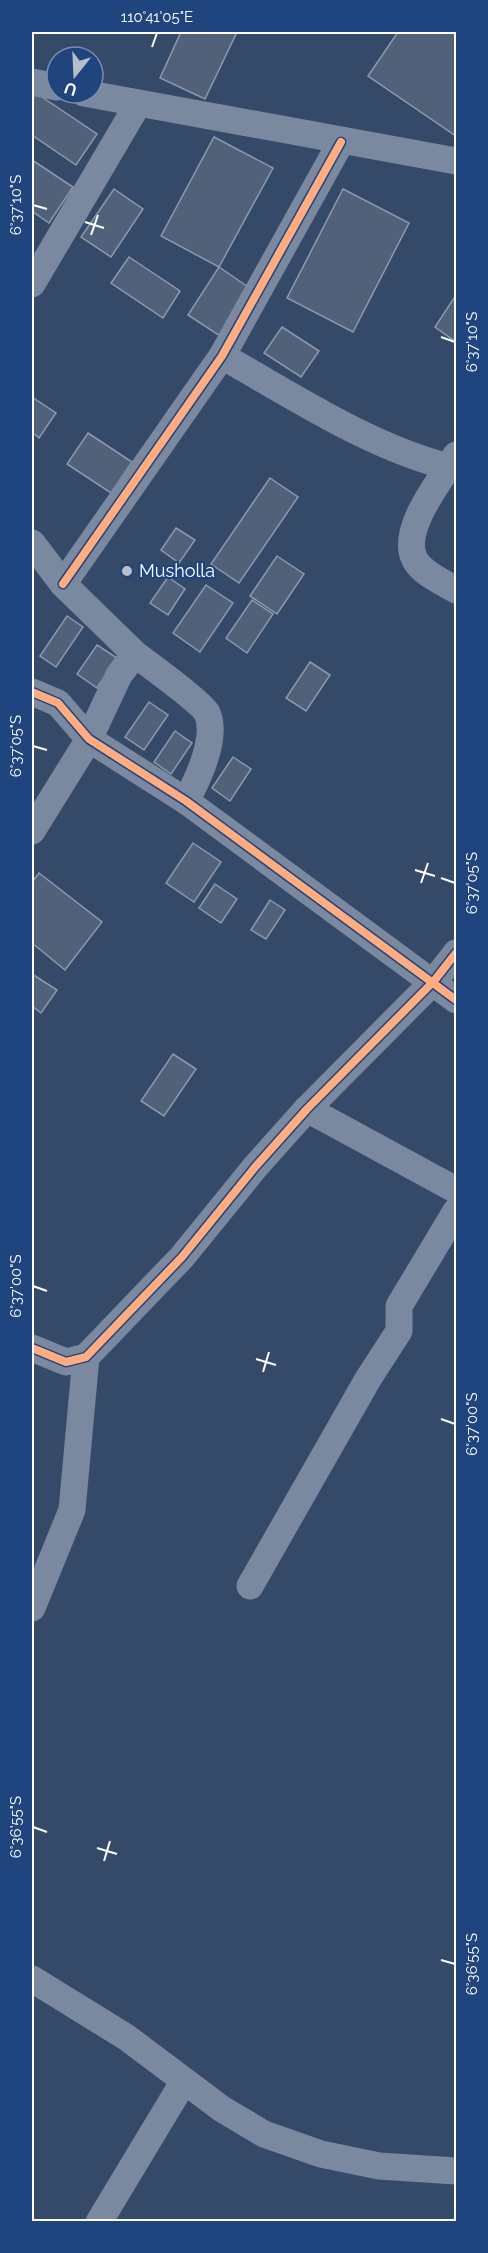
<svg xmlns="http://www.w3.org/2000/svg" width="488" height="2253" font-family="Raleway,sans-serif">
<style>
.building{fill:#506179;stroke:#8d9aad;stroke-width:1.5}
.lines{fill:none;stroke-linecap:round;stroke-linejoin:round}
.minor{stroke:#7a899f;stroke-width:27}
.cycleway-casing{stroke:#20447d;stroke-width:11}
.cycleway{stroke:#ffac80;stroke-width:8}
.ticks{fill:none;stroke:#fff;stroke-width:2}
.poi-dot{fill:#b8bfca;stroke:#20447d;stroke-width:2}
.labels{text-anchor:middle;stroke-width:4.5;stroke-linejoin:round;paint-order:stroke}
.poi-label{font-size:18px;fill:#fff;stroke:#20447d;text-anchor:start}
.neatline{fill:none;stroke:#fff;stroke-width:2}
.ticks-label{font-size:15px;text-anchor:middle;fill:#fff}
</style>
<rect width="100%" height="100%" fill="#354968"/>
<g class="building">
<path d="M181 32H237L205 99 160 78Z"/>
<path d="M398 32H456V136L368 76Z"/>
<path d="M36 93 97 134 76 165 32 135V100Z"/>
<path d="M214 137 273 168 219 267 161 236Z"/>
<path d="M32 160 73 187 49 223 32 211Z"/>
<path d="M114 189 143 209 111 257 81 237Z"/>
<path d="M343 189 409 223 353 332 287 298Z"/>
<path d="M129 257 180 291 163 318 111 283Z"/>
<path d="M219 267 251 289 220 336 188 315Z"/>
<path d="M456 295V342L435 327Z"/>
<path d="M282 327 319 351 301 377 264 353Z"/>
<path d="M32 397 56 413 39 438 32 432Z"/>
<path d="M88 433 132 462 111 493 67 464Z"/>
<path d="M270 478 298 497 239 583 211 564Z"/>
<path d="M176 528 195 540 179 563 161 550Z"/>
<path d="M277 556 304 574 277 614 250 596Z"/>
<path d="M168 577 185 589 168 615 150 603Z"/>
<path d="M206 585 233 603 200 652 173 633Z"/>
<path d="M252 600 273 614 247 653 226 638Z"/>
<path d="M67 616 83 627 56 667 40 656Z"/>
<path d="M97 645 117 658 97 688 77 674Z"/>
<path d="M310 662 330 675 306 711 286 698Z"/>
<path d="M149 702 168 715 144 750 125 737Z"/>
<path d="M175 731 192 743 171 774 154 762Z"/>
<path d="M233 757 251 769 230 801 212 788Z"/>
<path d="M193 843 221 862 194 902 166 883Z"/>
<path d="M39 873 102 922 65 970 32 943V882Z"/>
<path d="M215 884 237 899 221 923 199 908Z"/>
<path d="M270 900 285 910 266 939 251 930Z"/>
<path d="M32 974 57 990 41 1013 32 1006Z"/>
<path d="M173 1054 196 1069 164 1116 141 1101Z"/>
</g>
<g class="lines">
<g class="minor">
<path d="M32 82 57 87"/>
<path d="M84 93 456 161"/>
<path d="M32 284 138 104"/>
<path d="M222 356C295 397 368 446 449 467"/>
<path d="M456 455C441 480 399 530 415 560 423 574 443 582 456 590"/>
<path d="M32 543 63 584 135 654 119 675 89 739 32 831"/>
<path d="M63 584 222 356 341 142"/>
<path d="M135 654C148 664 201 702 207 713 218 737 198 779 186 801"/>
<path d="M32 692 58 703 89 739 186 801 456 1000"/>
<path d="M307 1109 456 1190"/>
<path d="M32 1348 66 1362 86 1357 182 1257 256 1166 307 1109 434 981 456 953"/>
<path d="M250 1586 368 1379 399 1331V1306L456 1211"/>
<path d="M32 1608 72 1510 86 1357"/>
<path d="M32 1979 126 2037 222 2109 264 2134 321 2154 379 2166 456 2171"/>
<path d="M99 2222 184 2081"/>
</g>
<defs>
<g id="cycleway">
<path d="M63 584 222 356 341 142"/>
<path d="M32 692 58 703 89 739 186 801 456 1000"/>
<path d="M32 1348 66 1362 86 1357 182 1257 256 1166 307 1109 434 981 456 953"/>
</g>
</defs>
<use href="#cycleway" class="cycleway-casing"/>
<use href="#cycleway" class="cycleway"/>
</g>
<path class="ticks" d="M152 47 157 33M33 205 47 209M85 222 104 228M91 235 98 215M441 337 455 342M33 746 47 750M415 870 435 876M441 878 455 883M421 883 428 863M33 1286 47 1291M256 1359 276 1365M263 1372 269 1352M441 1419 455 1424M33 1827 47 1832M97 1848 117 1854M104 1861 110 1841M441 1960 455 1964"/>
<circle class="poi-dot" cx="127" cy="571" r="6"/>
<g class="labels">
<g class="poi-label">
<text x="139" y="577">Musholla</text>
</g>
</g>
<rect width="488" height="2253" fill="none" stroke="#20447d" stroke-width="66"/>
<g transform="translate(75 75) rotate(198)"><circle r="28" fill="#20447d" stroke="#798fb1" stroke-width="1.5"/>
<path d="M0-4.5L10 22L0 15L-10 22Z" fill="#b8bfca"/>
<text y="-9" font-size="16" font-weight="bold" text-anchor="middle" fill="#ffffff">U</text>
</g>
<rect x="33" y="33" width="422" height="2187" class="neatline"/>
<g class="ticks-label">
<text x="157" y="22">110°41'05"E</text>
<text transform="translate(16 205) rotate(-90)" y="5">6°37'10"S</text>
<text transform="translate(472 342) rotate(-90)" y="5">6°37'10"S</text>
<text transform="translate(16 746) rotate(-90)" y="5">6°37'05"S</text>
<text transform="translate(472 883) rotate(-90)" y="5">6°37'05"S</text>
<text transform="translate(16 1286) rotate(-90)" y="5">6°37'00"S</text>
<text transform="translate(472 1424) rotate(-90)" y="5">6°37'00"S</text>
<text transform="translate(16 1827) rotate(-90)" y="5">6°36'55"S</text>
<text transform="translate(472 1964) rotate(-90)" y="5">6°36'55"S</text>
</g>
</svg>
